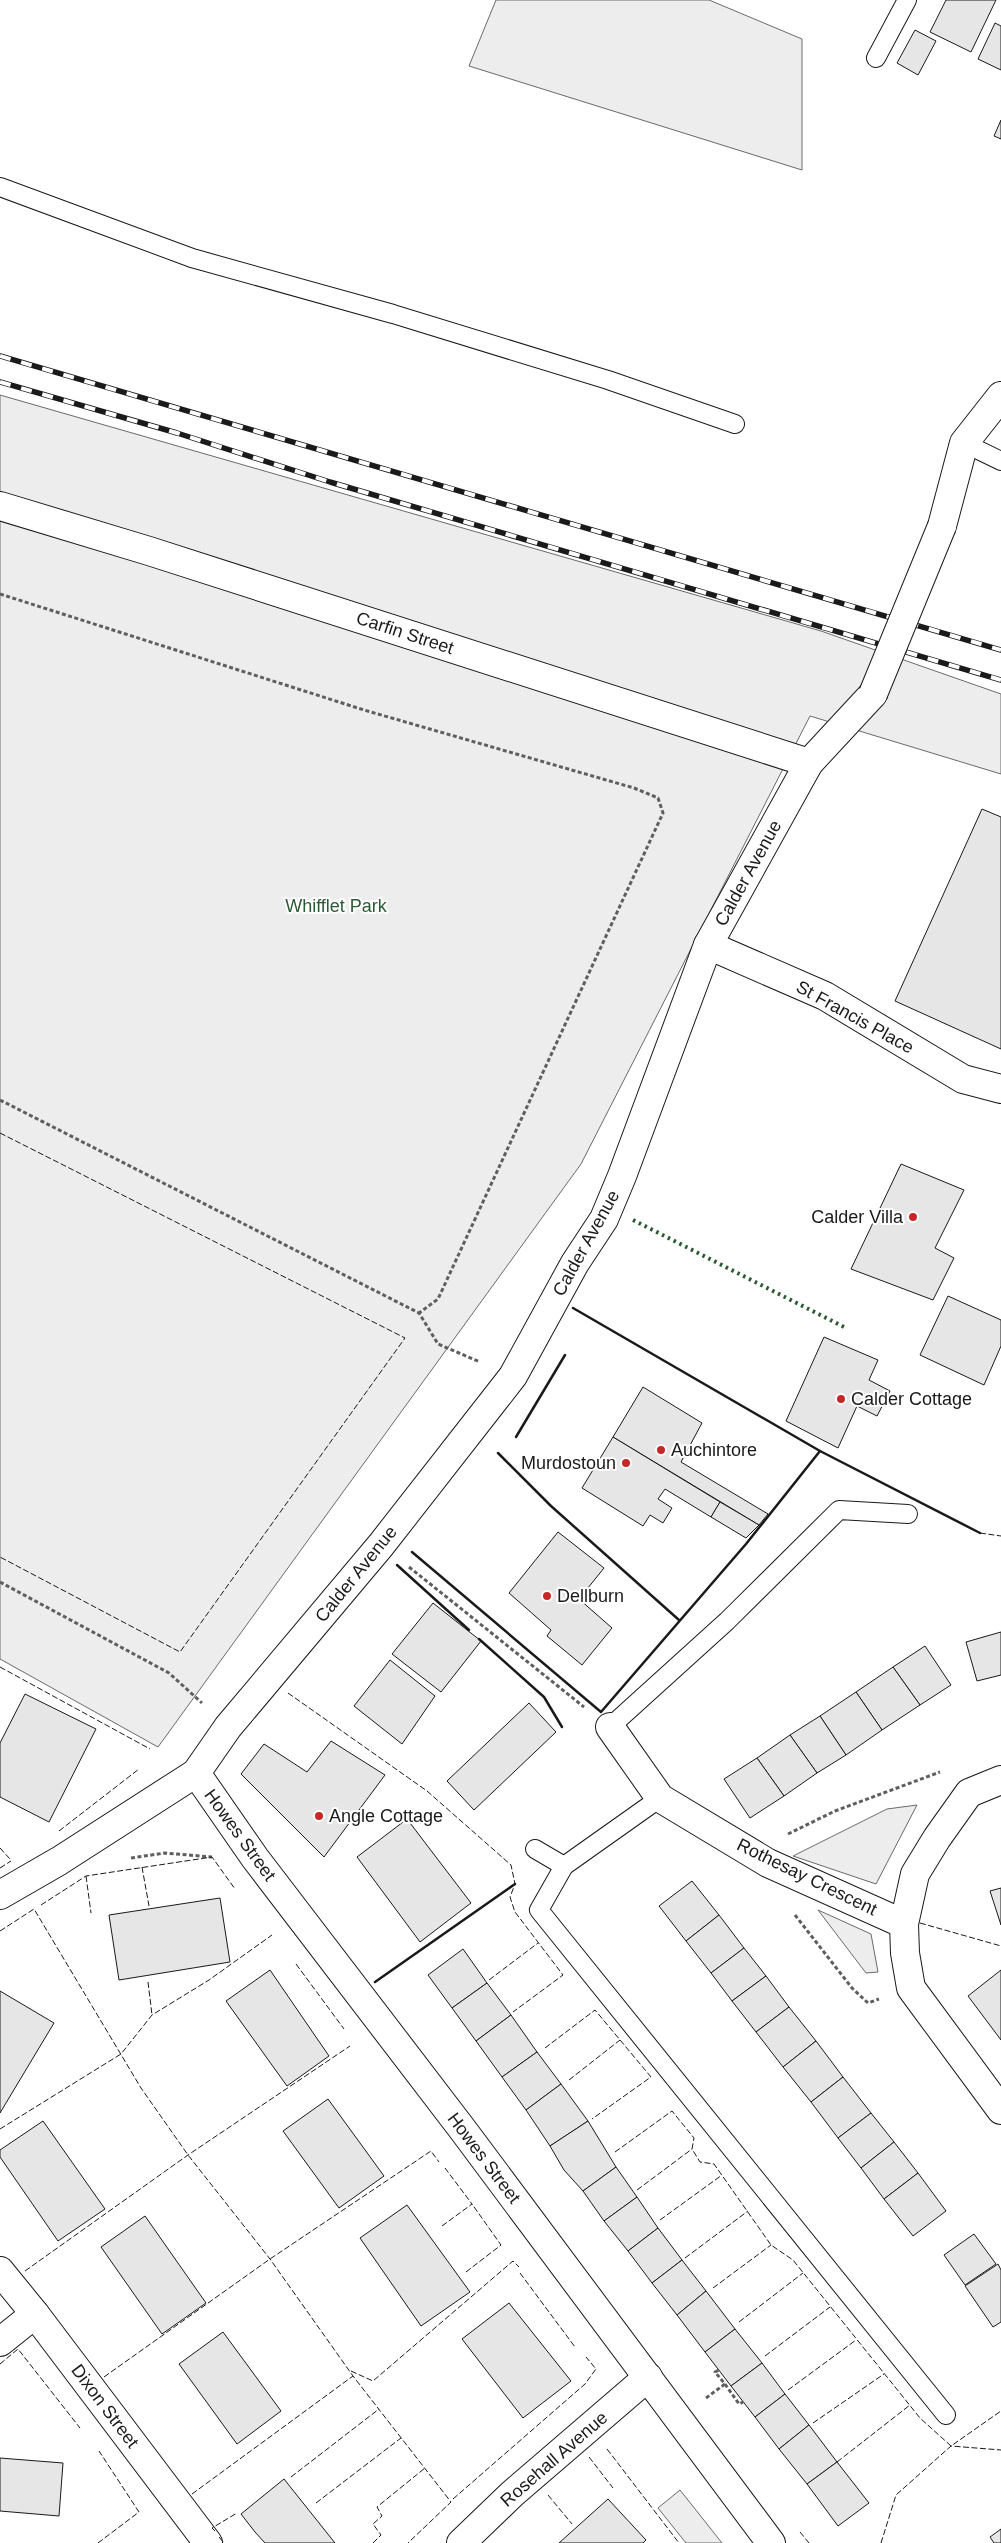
<svg xmlns="http://www.w3.org/2000/svg" width="1001" height="2543" font-family="Helvetica,sans-serif">
<style>
.built{fill:#ededed;stroke:#6a6a6a}
.building{fill:#e6e6e6;stroke:#1a1a1a}
.lines{fill:none;stroke-linecap:round;stroke-linejoin:round}
.lane-casing{stroke:#1a1a1a;stroke-width:20}
.street-casing{stroke:#1a1a1a;stroke-width:30}
.path{stroke:#5f5f5f;stroke-width:3;stroke-dasharray:4 2.5;stroke-linecap:butt}
.lane{stroke:#fff;stroke-width:18}
.street{stroke:#fff;stroke-width:28}
.rail-casing{stroke:#1a1a1a;stroke-width:5.5}
.rail{stroke:#fff;stroke-width:4;stroke-dasharray:11;stroke-linecap:butt}
.street-bridge-casing{stroke:#1a1a1a;stroke-width:30;stroke-linecap:butt}
.street-bridge{stroke:#fff;stroke-width:28}
.hedge{stroke:#2b5a34;stroke-width:4;stroke-dasharray:2.5 4;stroke-linecap:butt}
.fence{stroke:#1a1a1a;stroke-width:1;stroke-dasharray:6 2.5;stroke-linecap:butt}
.wall{stroke:#1a1a1a;stroke-width:2.5}
.poi-dot{fill:#c62828;stroke:#fff;stroke-width:2}
.labels{text-anchor:middle;stroke-width:4;stroke-linejoin:round;paint-order:stroke}
.street-label{font-size:18px;fill:#1a1a1a;stroke:#fff}
.park-label{font-size:18px;fill:#2b5a34;stroke:#fff}
.poi-label{font-size:18px;fill:#1a1a1a;stroke:#fff;text-anchor:start}
</style>
<rect width="100%" height="100%" fill="#fff"/>
<g class="built">
<path d="M496 0H709L802 39V170L469 66Z"/>
<path d="M0 395 821 631 1001 694V774L810 716 581 1164 158 1747 0 1659Z"/>
<path d="M917 1805 876 1884 793 1856 887 1809Z"/>
<path d="M818 1910 871 1934 878 1972 866 1973Z"/>
<path d="M680 2490 722 2543H686L658 2508Z"/>
</g>
<g class="building">
<path d="M946 0H996L971 52 930 32Z"/>
<path d="M995 23 1001 26V70L978 59Z"/>
<path d="M915 30 936 41 918 75 897 63Z"/>
<path d="M1001 120V139L994 136Z"/>
<path d="M982 809 1001 817V1049L895 1001Z"/>
<path d="M901 1164 964 1190 935 1248 954 1258 933 1300 851 1269Z"/>
<path d="M948 1296 1001 1320V1346L984 1385 920 1355Z"/>
<path d="M824 1337 878 1360 869 1380 890 1391 877 1416 857 1406 838 1448 786 1421Z"/>
<path d="M643 1387 702 1423 681 1462 768 1514 759 1525 613 1437Z"/>
<path d="M613 1437 720 1502 711 1517 665 1489 658 1499 672 1508 663 1523 650 1515 643 1526 582 1488Z"/>
<path d="M720 1502 759 1525 746 1538 711 1517Z"/>
<path d="M558 1532 604 1568 579 1599 612 1628 582 1665 547 1636 551 1630 509 1593Z"/>
<path d="M433 1603 481 1641 441 1692 392 1654Z"/>
<path d="M1001 1632V1675L977 1681 966 1642Z"/>
<path d="M925 1646 951 1685 920 1705 893 1667Z"/>
<path d="M390 1660 435 1696 402 1744 354 1706Z"/>
<path d="M893 1667 920 1705 882 1730 856 1692Z"/>
<path d="M856 1692 882 1730 846 1755 820 1716Z"/>
<path d="M25 1694 96 1729 49 1822 0 1797V1743Z"/>
<path d="M529 1703 556 1732 474 1810 447 1781Z"/>
<path d="M820 1716 846 1755 817 1773 790 1735Z"/>
<path d="M790 1735 817 1773 784 1796 757 1758Z"/>
<path d="M331 1741 385 1775 324 1857 241 1774 264 1744 307 1772Z"/>
<path d="M757 1758 784 1796 750 1818 724 1779Z"/>
<path d="M407 1819 471 1903 420 1942 357 1857Z"/>
<path d="M692 1881 719 1915 686 1941 659 1906Z"/>
<path d="M1001 1888V1925L990 1891Z"/>
<path d="M220 1898 230 1962 119 1980 109 1915Z"/>
<path d="M719 1915 744 1948 711 1973 686 1941Z"/>
<path d="M744 1948 766 1976 732 2001 711 1973Z"/>
<path d="M463 1949 487 1983 452 2008 428 1975Z"/>
<path d="M270 1970 329 2056 287 2086 226 2001Z"/>
<path d="M1001 1970V2040L968 1996Z"/>
<path d="M766 1976 789 2007 756 2032 732 2001Z"/>
<path d="M487 1983 511 2015 476 2041 452 2008Z"/>
<path d="M0 1991 54 2023 0 2113Z"/>
<path d="M789 2007 816 2041 783 2067 756 2032Z"/>
<path d="M511 2015 537 2052 502 2077 476 2041Z"/>
<path d="M816 2041 843 2077 811 2102 783 2067Z"/>
<path d="M537 2052 561 2084 526 2110 502 2077Z"/>
<path d="M843 2077 871 2113 838 2138 811 2102Z"/>
<path d="M561 2084 588 2121 550 2146 526 2110Z"/>
<path d="M328 2099 384 2176 339 2208 283 2131Z"/>
<path d="M871 2113 894 2142 861 2168 838 2138Z"/>
<path d="M43 2121 105 2209 58 2241 0 2157V2150Z"/>
<path d="M588 2121 616 2167 583 2191 564 2170 550 2146Z"/>
<path d="M894 2142 918 2173 884 2199 861 2168Z"/>
<path d="M616 2167 637 2197 604 2221 583 2191Z"/>
<path d="M918 2173 946 2211 913 2236 884 2199Z"/>
<path d="M637 2197 658 2228 628 2251 604 2221Z"/>
<path d="M407 2205 470 2292 421 2326 360 2238Z"/>
<path d="M145 2216 206 2303 162 2334 101 2247Z"/>
<path d="M658 2228 682 2260 652 2283 628 2251Z"/>
<path d="M974 2234 996 2264 965 2285 944 2255Z"/>
<path d="M682 2260 706 2291 677 2315 652 2283Z"/>
<path d="M998 2264 1001 2270V2322L993 2327 965 2286Z"/>
<path d="M706 2291 735 2329 705 2352 677 2315Z"/>
<path d="M509 2303 571 2381 523 2418 462 2339Z"/>
<path d="M735 2329 762 2363 731 2386 705 2352Z"/>
<path d="M223 2332 281 2411 237 2444 179 2364Z"/>
<path d="M762 2363 785 2394 755 2417 731 2386Z"/>
<path d="M785 2394 809 2425 779 2449 755 2417Z"/>
<path d="M809 2425 837 2462 807 2484 779 2449Z"/>
<path d="M0 2458 63 2463 59 2516 0 2511Z"/>
<path d="M837 2462 869 2503 838 2526 807 2484Z"/>
<path d="M284 2479 335 2543H265L255 2532 241 2514Z"/>
<path d="M608 2499 646 2540 643 2543H559Z"/>
<path d="M1001 2529V2543H994L990 2537Z"/>
</g>
<g class="lines">
<defs>
<g id="lane">
<path d="M876 58 907 0"/>
<path d="M0 187 192 258 393 314 608 380 735 424"/>
<path d="M964 443 1001 461"/>
<path d="M610 1727 727 1621 839 1510 908 1514"/>
<path d="M535 1849 564 1866 660 1798"/>
<path d="M564 1866 539 1910 946 2415"/>
</g>
<g id="street">
<path d="M0 506 149 551 809 763"/>
<path d="M942 526 964 443 1001 396"/>
<path d="M708 945 825 996 963 1079 1001 1089"/>
<path d="M610 1727 660 1798 768 1863 904 1924"/>
<path d="M196 1773 255 1858 463 2130 771 2543"/>
<path d="M1001 1780 969 1793 937 1838 915 1874 904 1924 905 1953 911 1988 1001 2110"/>
<path d="M0 1895 59 1861 196 1773 228 1727 381 1545 513 1376 575 1263 604 1219 622 1176 708 945 809 763 873 694"/>
<path d="M0 2271 35 2314 208 2543"/>
<path d="M0 2342 35 2314"/>
<path d="M461 2543 512 2494 648 2377"/>
</g>
</defs>
<use href="#lane" class="lane-casing"/>
<use href="#street" class="street-casing"/>
<g class="path">
<path d="M0 594 364 710 634 788 658 798 663 813 438 1299 419 1313"/>
<path d="M0 1100 419 1313 438 1344 480 1362"/>
<path d="M409 1567 584 1707"/>
<path d="M0 1582 169 1673 202 1703"/>
<path d="M788 1834 835 1811 940 1772"/>
<path d="M131 1858 165 1853 212 1857"/>
<path d="M795 1915 852 1988 868 2003 879 1999"/>
<path d="M725 2384 739 2404 743 2402"/>
<path d="M706 2398 725 2384 715 2372 719 2370"/>
</g>
<use href="#lane" class="lane"/>
<use href="#street" class="street"/>
<defs>
<g id="rail">
<path d="M0 356 1001 650"/>
<path d="M0 382 177 433 330 482 1001 680"/>
</g>
</defs>
<use href="#rail" class="rail-casing"/>
<use href="#rail" class="rail"/>
<defs>
<path id="street-bridge" d="M873 694 942 526"/>
</defs>
<use href="#street-bridge" class="street-bridge-casing"/>
<use href="#street-bridge" class="street-bridge"/>
<path class="hedge" d="M633 1220 844 1327"/>
<g class="fence">
<path d="M0 1133 405 1338 180 1652 0 1557"/>
<path d="M980 1533 1001 1536"/>
<path d="M0 1667 150 1749"/>
<path d="M288 1693 427 1791 511 1865 515 1884 510 1897 515 1912 563 1975 513 2012"/>
<path d="M59 1831 139 1769"/>
<path d="M0 1848 10 1859"/>
<path d="M142 1867 149 1906"/>
<path d="M0 1868 11 1861"/>
<path d="M86 1876 91 1913"/>
<path d="M41 1905 86 1876 212 1857 235 1889"/>
<path d="M920 1923 1001 1946"/>
<path d="M0 1931 34 1909 141 2088 188 2155 270 2259 353 2376 451 2502 408 2543"/>
<path d="M296 1964 344 2029"/>
<path d="M489 1980 538 1943"/>
<path d="M148 1982 152 2015"/>
<path d="M545 2048 595 2010 651 2077 592 2119"/>
<path d="M569 2080 620 2040"/>
<path d="M0 2129 121 2054 152 2015 209 1980 272 1935"/>
<path d="M615 2152 672 2111 694 2138 692 2149 700 2162 714 2164 771 2245 793 2260 920 2418 951 2446 1001 2411"/>
<path d="M637 2190 692 2149"/>
<path d="M660 2220 722 2175"/>
<path d="M442 2226 472 2204 445 2168"/>
<path d="M685 2258 748 2211"/>
<path d="M25 2271 188 2155 350 2046"/>
<path d="M466 2272 501 2245 472 2204"/>
<path d="M520 2273 575 2347"/>
<path d="M713 2288 771 2245"/>
<path d="M739 2322 803 2273"/>
<path d="M765 2356 830 2307"/>
<path d="M0 2364 18 2349 80 2428"/>
<path d="M351 2371 373 2381 513 2261 519 2267"/>
<path d="M104 2377 270 2259 431 2151 439 2162"/>
<path d="M788 2390 856 2340"/>
<path d="M813 2423 884 2374"/>
<path d="M607 2449 679 2543"/>
<path d="M589 2457 613 2488"/>
<path d="M837 2462 910 2405"/>
<path d="M291 2477 379 2409"/>
<path d="M192 2494 353 2376"/>
<path d="M548 2495 572 2524"/>
<path d="M453 2499 585 2384 596 2369 586 2357"/>
<path d="M316 2503 401 2438"/>
<path d="M215 2531 212 2528 237 2513"/>
<path d="M800 2532 809 2543"/>
<path d="M219 2537 224 2543"/>
<path d="M98 2543 139 2512 99 2451"/>
<path d="M373 2543 381 2535 373 2524 382 2516 377 2507 425 2468"/>
<path d="M881 2543 896 2495 951 2446 1001 2450"/>
</g>
<g class="wall">
<path d="M573 1308 820 1451"/>
<path d="M516 1437 565 1355"/>
<path d="M498 1453 551 1506 679 1620"/>
<path d="M412 1552 601 1712 746 1544 820 1451 980 1533"/>
<path d="M397 1565 469 1630"/>
<path d="M479 1639 544 1697 562 1727"/>
<path d="M375 1982 515 1884"/>
</g>
</g>
<g class="poi-dot">
<circle cx="913" cy="1217" r="5"/>
<circle cx="841" cy="1399" r="5"/>
<circle cx="661" cy="1450" r="5"/>
<circle cx="626" cy="1463" r="5"/>
<circle cx="547" cy="1596" r="5"/>
<circle cx="319" cy="1816" r="5"/>
</g>
<g class="labels">
<g class="street-label">
<text transform="translate(405 633) rotate(18)" y="6">Carfin Street</text>
<text transform="translate(748 873) rotate(-61)" y="6">Calder Avenue</text>
<text transform="translate(855 1017) rotate(29)" y="6">St Francis Place</text>
<text transform="translate(586 1243) rotate(-61)" y="6">Calder Avenue</text>
<text transform="translate(356 1574) rotate(-51)" y="6">Calder Avenue</text>
<text transform="translate(240 1835) rotate(54)" y="6">Howes Street</text>
<text transform="translate(807 1877) rotate(26)" y="6">Rothesay Crescent</text>
<text transform="translate(484 2158) rotate(53)" y="6">Howes Street</text>
<text transform="translate(105 2406) rotate(53)" y="6">Dixon Street</text>
<text transform="translate(554 2459) rotate(-41)" y="6">Rosehall Avenue</text>
</g>
<g class="park-label">
<text x="336" y="912">Whifflet Park</text>
</g>
<g class="poi-label">
<text x="903" y="1223" text-anchor="end">Calder Villa</text>
<text x="851" y="1405">Calder Cottage</text>
<text x="671" y="1456">Auchintore</text>
<text x="616" y="1469" text-anchor="end">Murdostoun</text>
<text x="557" y="1602">Dellburn</text>
<text x="329" y="1822">Angle Cottage</text>
</g>
</g>
</svg>
